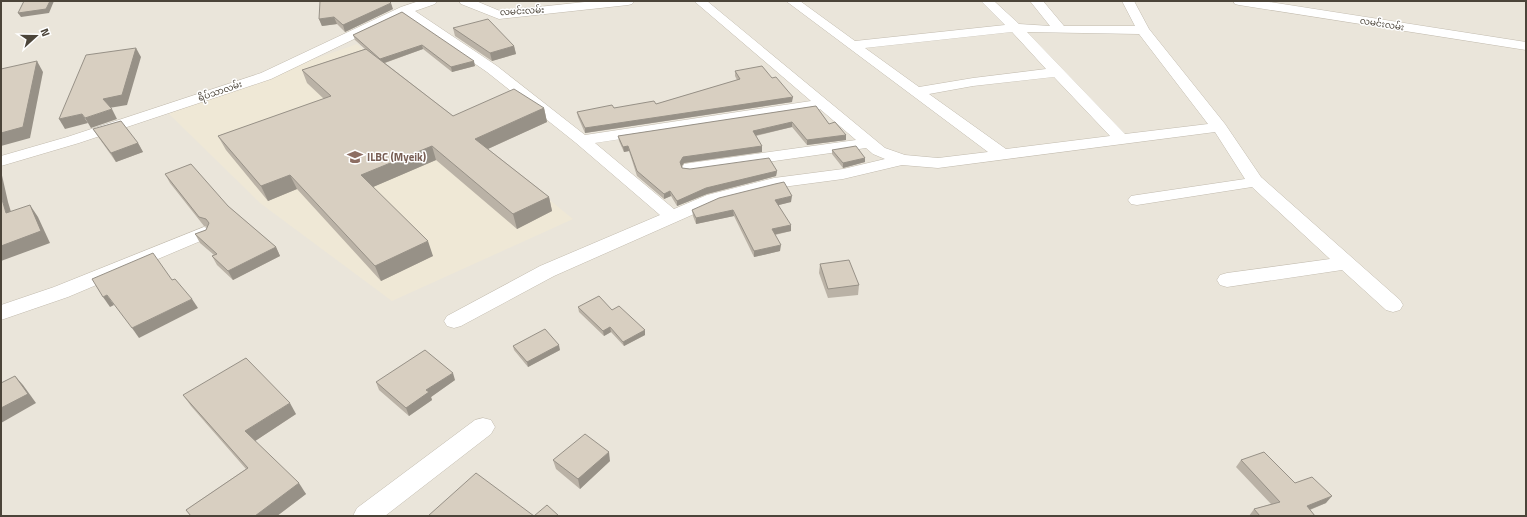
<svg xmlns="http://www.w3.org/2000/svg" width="1527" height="517" font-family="'Titillium Web','Noto Sans Myanmar',sans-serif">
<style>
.residential{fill:#eae5da}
.education{fill:#efe8d6}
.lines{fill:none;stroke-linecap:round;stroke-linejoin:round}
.minor-casing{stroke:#c2bbae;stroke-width:1}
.minor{fill:#fff;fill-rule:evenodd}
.wall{fill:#bab2a6}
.shaded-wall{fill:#979187}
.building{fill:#d8cfc1;stroke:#979187}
.labels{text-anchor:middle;stroke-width:3;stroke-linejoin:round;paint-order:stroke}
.far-street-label{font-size:9px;fill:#4b4439;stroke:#fff}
.education-label{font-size:11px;font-weight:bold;fill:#785e54;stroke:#fff;text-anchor:start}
</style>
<rect width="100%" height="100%" fill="#f6f3ec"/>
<rect class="residential" x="1" y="1" width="1525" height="515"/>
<path class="education" d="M357 44 573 219 392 301 260 203 166 111Z"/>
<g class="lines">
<defs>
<g id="minor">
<path d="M419 1H437L435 4 415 11 497 66 585 135 811 101 694 1H707L885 148 905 155 938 158 988 152 786 1H800L855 41 1005 25 981 1H994L1019 24 1050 26 1030 1H1043L1064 26H1135L1122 1H1134L1149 29 1225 124 1261 177 1400 300 1403 305 1400 310 1393 312 1386 310 1342 270 1227 287 1220 285 1217 280 1220 275 1227 273 1330 259 1252 187 1137 205 1131 204 1128 200 1131 196 1137 195 1245 179 1215 132 938 168 902 165 843 179 775 188 719 203 554 276 461 326 454 328 447 326 444 321 447 316 540 266 660 215 576 143 487 72 404 15 271 79 79 143 1 166V156L67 137 261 73 401 7ZM1012 32 1046 69 973 78 919 87 865 48ZM1027 32 1139 34 1208 124 1125 134ZM1054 77 1110 136 1006 149 929 94 973 86ZM820 109 856 140 690 163 684 164 682 168 684 172 690 173 866 148 873 154 885 159 843 169 774 178 707 195 674 209 595 143Z"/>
<path d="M459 1H476L500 11 594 1H634L632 4 628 5 499 19 461 4Z"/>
<path d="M1233 1H1263L1526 42V50L1239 5 1235 4Z"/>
<path d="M204 227 210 229 213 233 210 237 68 297 1 320V305L54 287Z"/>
<path d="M483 418 491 420 495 427 491 434 385 516H353L357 508 475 420Z"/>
</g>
</defs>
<use href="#minor" class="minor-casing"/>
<use href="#minor" class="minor"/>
</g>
<g class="wall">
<path d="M393 9 345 32 337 24 322 26 319 19Z"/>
<path d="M402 12 475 66 452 72 423 49 385 63 453 116 544 108 547 122 488 149 549 197 552 211 517 229 436 160 373 187 433 256 381 281 297 189 268 201 226 150 218 136 324 99 307 83 302 70 365 49 355 40 353 35Z"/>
<path d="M453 28 514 46 516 54 492 61 455 36Z"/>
<path d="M735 71 772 78 792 102 585 133 578 117 577 112 656 104 737 80 735 76Z"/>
<path d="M816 106 829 124 846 135V140L807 145 792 127 756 136 762 152 684 163 682 166V168L690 169 777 171 776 176 707 194 677 206 671 196 664 199 637 176 629 151 624 152 619 141 618 136Z"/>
<path d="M93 129 138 143 143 152 116 162 99 138Z"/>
<path d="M832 150 865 162 843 168 832 154Z"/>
<path d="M165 174 228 206 276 247 280 256 233 280 217 265 212 256 214 255 200 243 195 234 206 230 207 227 204 226 170 183Z"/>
<path d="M791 202 778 205 791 231 775 235 780 251 754 257 734 216 696 224 693 216 692 210Z"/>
<path d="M820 264 859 285 858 295 828 298 819 273Z"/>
<path d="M578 307 612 310 645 335 624 346 611 332 604 336 579 312Z"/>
<path d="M513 346 560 350 528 367 514 350Z"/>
<path d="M455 380 431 397 432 400 409 416 379 390 376 382Z"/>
<path d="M183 395 296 414 255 441 306 494 277 516H191L186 510 246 469 191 406Z"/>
<path d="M553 460 610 461 580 489 556 469Z"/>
<path d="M1241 460 1295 483 1326 503 1310 510 1315 516H1249L1254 509 1271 504 1236 467Z"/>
</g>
<g class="shaded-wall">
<path d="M50 1H54L49 13 21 17 18 13Z"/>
<path d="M391 3 393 9 345 32 343 25Z"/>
<path d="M334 17 337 24 322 26 319 19Z"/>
<path d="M422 45 423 49 381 64 380 59Z"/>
<path d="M514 46 516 54 492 61 490 53Z"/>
<path d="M136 48 141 57 127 105 109 108 103 99Z"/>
<path d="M37 61 43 72 30 138 1 146V133Z"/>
<path d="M474 61 475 66 452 72 451 67Z"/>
<path d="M793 97 792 102 585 133V128Z"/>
<path d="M544 108 547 122 479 153 475 139Z"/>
<path d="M112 109 117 119 91 128 85 118Z"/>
<path d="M82 114 88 123 65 129 59 119Z"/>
<path d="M792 122V127L753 136V131Z"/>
<path d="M846 135V140L807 145V140Z"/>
<path d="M138 143 143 152 116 162 111 153Z"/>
<path d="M432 146 436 160 366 190 361 175Z"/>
<path d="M628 146 629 151 624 152 623 147Z"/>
<path d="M762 146V152L684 163 681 167 680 162 683 157Z"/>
<path d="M865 158V162L843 168V163Z"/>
<path d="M1 171 8 202 15 225 6 213 1 196Z"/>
<path d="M777 171 776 176 707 194 677 206V201L706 188Z"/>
<path d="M290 175 297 189 268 201 261 186Z"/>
<path d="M670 191 671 196 664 199V194Z"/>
<path d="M792 196 791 202 775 206V200Z"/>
<path d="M549 197 552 211 517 229 513 214Z"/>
<path d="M30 205 38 217 50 243 1 261V246Z"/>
<path d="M733 210 734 216 696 224V218Z"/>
<path d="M791 225V231L772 235V229Z"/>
<path d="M428 241 433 256 381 281 375 266Z"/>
<path d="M781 245 780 251 754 257V251Z"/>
<path d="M276 247 280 256 233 280 228 271Z"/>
<path d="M107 295 114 305 110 307 103 297Z"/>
<path d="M192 299 198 308 139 338 132 328Z"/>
<path d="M610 327 611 332 604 336 603 331Z"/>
<path d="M645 330V335L624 346 623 342Z"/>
<path d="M559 345 560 350 528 367 527 362Z"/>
<path d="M453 373 455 380 431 397 432 400 409 416 406 408 426 390Z"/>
<path d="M15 376 23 385 36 403 1 423V408Z"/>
<path d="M290 403 296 414 252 443 245 431Z"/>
<path d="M609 452 610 461 580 489 578 479Z"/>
<path d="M299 483 306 494 277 516H255Z"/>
<path d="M1332 496 1326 503 1301 513 1307 506Z"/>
</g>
<g class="building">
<path d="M24 1H50L46 9 18 13Z"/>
<path d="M320 1H389L391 3 343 25 334 17 319 19Z"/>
<path d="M402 12 474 61 451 67 422 45 380 59 353 35Z"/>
<path d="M488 19 514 46 490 53 453 28Z"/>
<path d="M136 48 122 95 103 99 112 109 85 118 82 114 59 119 86 55Z"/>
<path d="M366 49 453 116 514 89 544 108 475 139 549 197 513 214 432 146 361 175 428 241 375 266 290 175 261 186 218 136 331 96 302 70Z"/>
<path d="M37 61 23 127 1 133V69Z"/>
<path d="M762 66 772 78 776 77 793 97 585 128 577 112 612 105 614 108 654 101 656 104 740 79 735 71Z"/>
<path d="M816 106 829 124 835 122 846 135 807 140 792 122 753 131 762 146 683 157 680 162 682 168 690 169 769 158 777 171 706 188 677 201 670 191 664 194 637 171 628 146 623 147 618 136Z"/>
<path d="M121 121 138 143 111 153 93 129Z"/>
<path d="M856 146 865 158 843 163 832 150Z"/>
<path d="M191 164 228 206 276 247 228 271 212 256 217 254 195 234 206 230 209 223 206 219 199 217 165 174Z"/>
<path d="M784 182 792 196 775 200 791 225 772 229 781 245 754 251 733 210 696 218 692 210 719 198 775 184Z"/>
<path d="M1 196 6 213 30 205 41 231 1 246Z"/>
<path d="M153 253 172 280 175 279 192 299 132 328 107 295 103 297 92 279Z"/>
<path d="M849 260 859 285 828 289 820 264Z"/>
<path d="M599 296 612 310 619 306 645 330 623 342 610 327 603 331 578 307Z"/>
<path d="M545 329 559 345 527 362 513 346Z"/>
<path d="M425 350 453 373 426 390 429 392 406 408 376 382Z"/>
<path d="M246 358 290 403 245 431 299 483 255 516H191L186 510 248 468 183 395Z"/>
<path d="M15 376 28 394 1 408V383Z"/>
<path d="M585 434 609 452 578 479 553 460Z"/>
<path d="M1264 452 1295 483 1312 477 1332 496 1307 506 1315 516H1260L1254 509 1280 502 1241 460Z"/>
<path d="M476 473 534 516H428Z"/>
<path d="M547 505 559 516H534Z"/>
</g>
<defs>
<symbol id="school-bare" viewBox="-9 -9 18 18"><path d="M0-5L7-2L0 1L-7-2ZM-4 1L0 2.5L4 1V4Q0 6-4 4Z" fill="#8d6e63" stroke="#fff" stroke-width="2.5" paint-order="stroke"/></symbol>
</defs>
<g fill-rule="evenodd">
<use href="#school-bare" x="344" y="146" width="22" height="22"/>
</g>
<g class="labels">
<g class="far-street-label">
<text transform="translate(522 11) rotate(-3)" y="3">လမင်းလမ်း</text>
<text transform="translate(1382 24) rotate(9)" y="3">လမင်းလမ်း</text>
<text transform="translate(220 91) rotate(-19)" y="3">ရိပ်သာလမ်း</text>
</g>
<g class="education-label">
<text x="367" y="161">ILBC (Myeik)</text>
</g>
</g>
<rect width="1527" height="517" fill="none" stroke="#4b4439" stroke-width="4"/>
<g transform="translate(36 36) rotate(69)" stroke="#ffffff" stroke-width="3" paint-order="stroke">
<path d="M0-3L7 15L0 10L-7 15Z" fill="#4b4439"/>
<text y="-6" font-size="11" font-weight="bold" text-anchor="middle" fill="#4b4439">N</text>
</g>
</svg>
